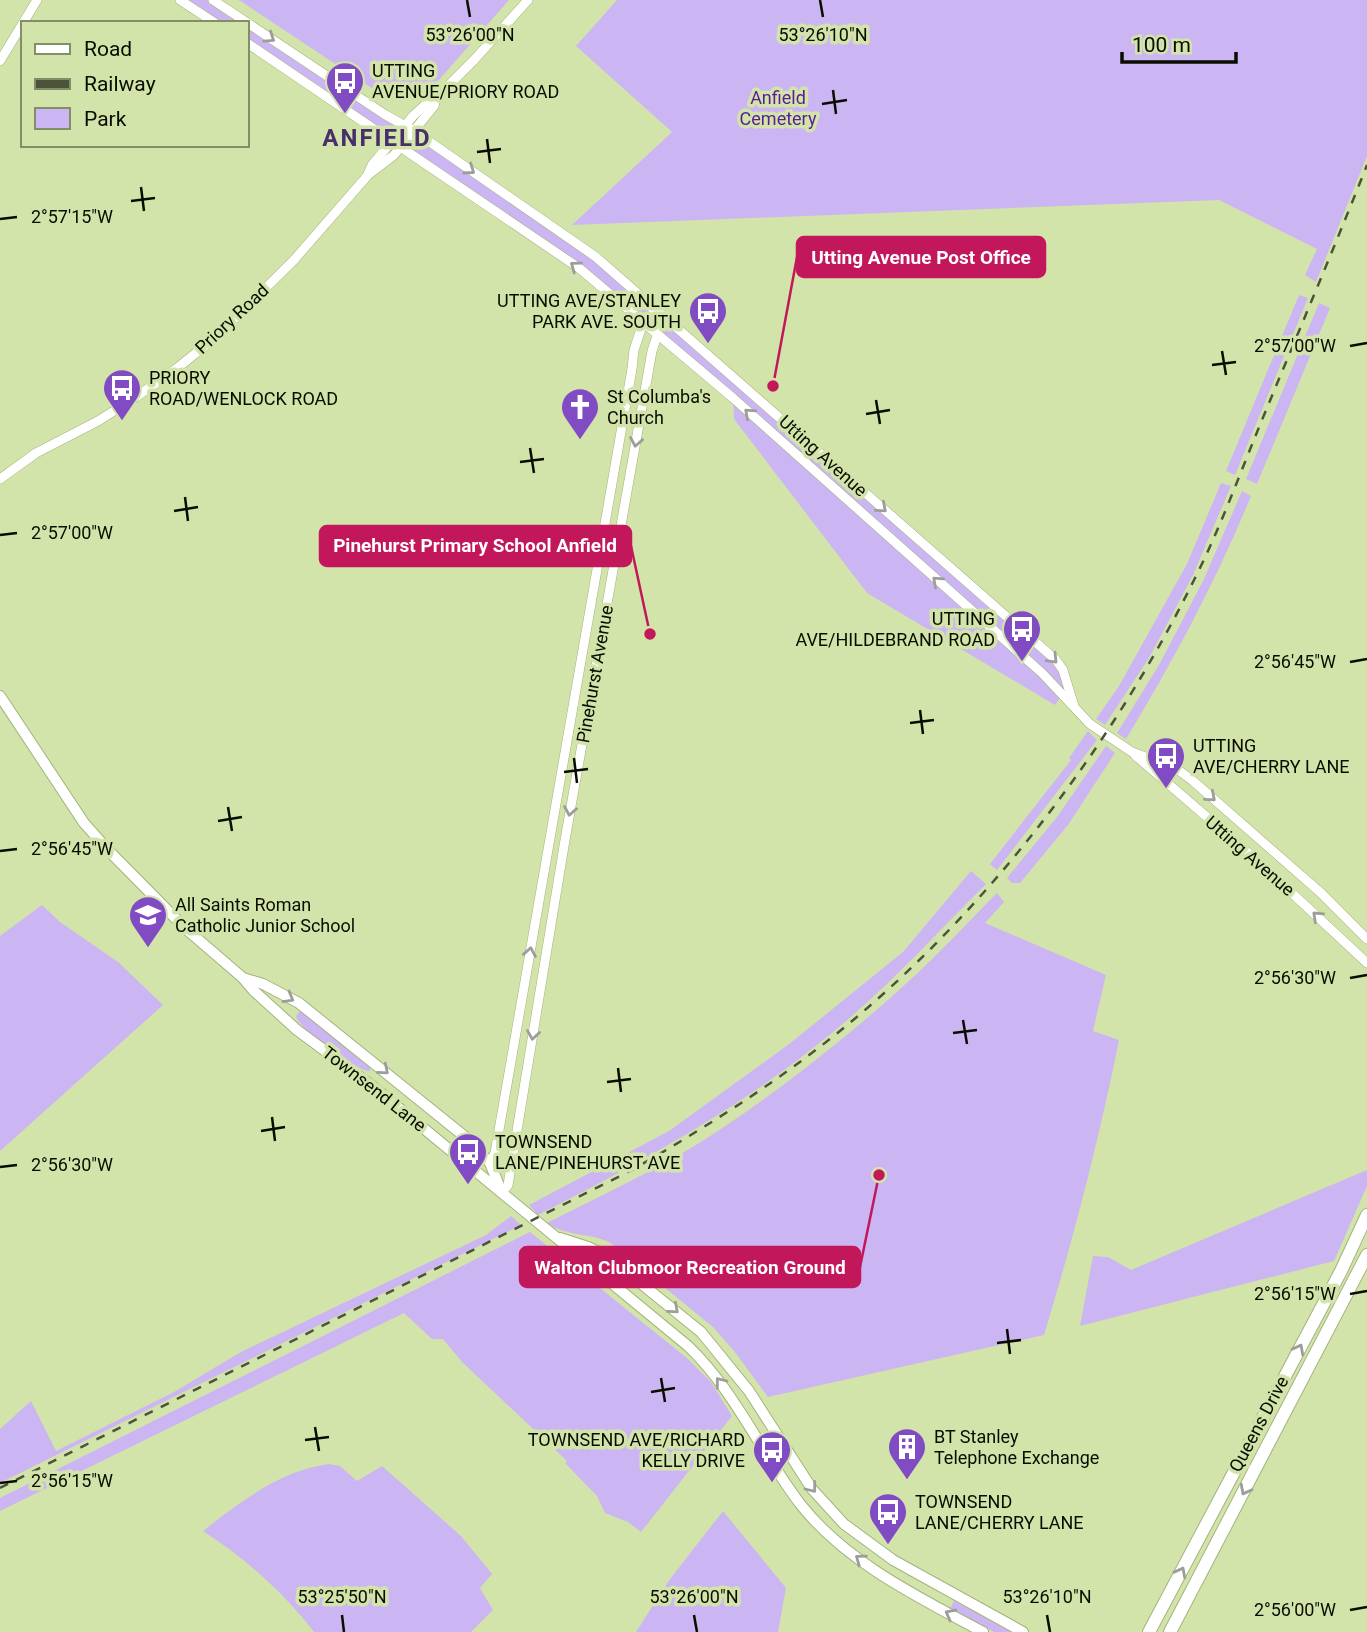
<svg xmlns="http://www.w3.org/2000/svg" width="1367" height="1632" font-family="Roboto,sans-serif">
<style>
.green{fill:#ccb5f3}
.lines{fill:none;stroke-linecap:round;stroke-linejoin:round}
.minor-casing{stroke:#a3b37c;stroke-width:10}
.major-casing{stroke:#a3b37c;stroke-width:12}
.highway-casing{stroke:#a3b37c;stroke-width:14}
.minor{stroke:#fff;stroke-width:9}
.major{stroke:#fff;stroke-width:10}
.highway{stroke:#fff;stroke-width:12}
.rail{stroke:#4b5438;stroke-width:2.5;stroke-dasharray:9 9;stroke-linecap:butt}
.oneway{stroke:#9d9e99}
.ticks{fill:none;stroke:#090d00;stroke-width:2.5}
.labels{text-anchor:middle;stroke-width:7;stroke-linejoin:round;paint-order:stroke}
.poi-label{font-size:18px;fill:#090d00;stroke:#d3e4ab;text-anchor:start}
.park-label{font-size:18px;fill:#591d94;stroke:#d3e4ab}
.street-label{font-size:18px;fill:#090d00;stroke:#d3e4ab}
.district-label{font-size:24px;font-weight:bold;letter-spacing:2px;fill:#482f6a;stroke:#d3e4ab}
.ticks-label{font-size:18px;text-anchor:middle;fill:#090d00;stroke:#d3e4ab;stroke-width:7;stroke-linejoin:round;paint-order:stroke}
.leader{fill:none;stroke:#c2185b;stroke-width:2.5}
.callout-dot{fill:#c2185b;stroke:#d3e4ab;stroke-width:2.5}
.callout{fill:#c2185b;stroke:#c2185b;stroke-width:2.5}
.callout-label{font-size:19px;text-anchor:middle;font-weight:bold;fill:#fff}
</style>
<rect width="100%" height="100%" fill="#d3e4ab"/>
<g class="green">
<path d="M180 0H213L596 257 1056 660 1070 690 1061 696 1055 705 867 593 734 419 733 398 616 299 247 43V23H215Z"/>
<path d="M239 0H509L423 98 391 101Z"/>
<path d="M617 0H1367V156L1316 282 1305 275 1317 249 1219 200 572 225 672 132 576 46Z"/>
<path d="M1299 295 1308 298 1235 475 1226 471Z"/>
<path d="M1319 303 1330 308 1257 484 1246 479Z"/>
<path d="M1221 483 1231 486 1193 575 1149 658 1105 725 1096 719 1119 686 1187 564Z"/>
<path d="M1242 491 1251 496C1216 581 1174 660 1126 739L1117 733 1159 665 1204 579Z"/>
<path d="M1088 731 1097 740 997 870 990 864 1071 760 1069 758Z"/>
<path d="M1106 746 1115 753 1068 825 1020 883H1012L1007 878 1057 817Z"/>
<path d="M971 871 986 884C936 934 888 987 833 1032 743 1107 641 1162 538 1215L529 1205 669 1131 788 1045 903 952Z"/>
<path d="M997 893 1004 902 985 923 1106 975 1093 1031 1119 1040C1099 1139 1074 1237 1044 1335L768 1397 734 1351 713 1327 609 1242C590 1233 564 1236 547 1223 606 1193 667 1165 721 1129 788 1084 851 1034 910 980 940 953 968 922 997 893Z"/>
<path d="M42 905 60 922 118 962 163 1005 0 1151V936Z"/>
<path d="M300 1011 370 1064V1071C357 1072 299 1030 296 1016Z"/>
<path d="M1367 1170V1186L1334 1261 1080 1326 1093 1256 1108 1257 1131 1270Z"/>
<path d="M511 1216 521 1225 0 1483V1429L31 1401 56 1451 174 1392 241 1352 486 1235Z"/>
<path d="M530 1232 687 1358 711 1382 732 1416 641 1532 628 1522 605 1513 597 1496 565 1463 567 1461 462 1362 443 1339H432L404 1313 0 1511V1498Z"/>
<path d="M329 1464 340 1466 357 1481 382 1466 461 1536 492 1574 480 1588 493 1610 471 1632H314C284 1593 245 1558 203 1531 240 1502 281 1470 329 1464Z"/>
<path d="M723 1511 786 1588 778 1632H636L670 1579Z"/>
<path d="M954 1601 1013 1632H994L950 1609Z"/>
</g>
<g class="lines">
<defs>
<g id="minor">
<path d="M180 0 215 23"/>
<path d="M213 0 384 114 414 131 596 257 1056 660 1063 670 1074 706"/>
<path d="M247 43 579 268 733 398 1042 673 1090 724 1132 752 1177 769 1193 781 1321 893 1367 939"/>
<path d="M0 61 37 0"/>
<path d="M368 174 372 165 413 116 426 104 436 98 474 60 528 0"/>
<path d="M0 479 36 453 98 421 136 397 176 369 216 337 294 260 368 175 394 155 434 106 436 98"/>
<path d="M1135 755 1252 856 1367 963"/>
<path d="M490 1163 495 1153 632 369 634 350 643 323 647 322"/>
<path d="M502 1193 508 1185 565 840 652 351 657 336 652 306"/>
</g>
<g id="major">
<path d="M0 696 84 823 109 851 186 929 243 978 254 991 297 1030 371 1085 688 1346C736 1392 761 1453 801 1505 847 1563 920 1598 983 1632"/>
<path d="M243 978 263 984 299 1003 469 1140 490 1163 502 1193"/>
<path d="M560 1238 588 1247 607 1256 701 1332 749 1391 812 1489 844 1524 893 1560 1023 1632"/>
</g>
<g id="highway">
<path d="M1149 1632 1341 1271 1367 1215"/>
<path d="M1170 1632 1367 1255"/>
</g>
</defs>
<use href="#minor" class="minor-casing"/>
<use href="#major" class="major-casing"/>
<use href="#highway" class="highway-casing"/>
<use href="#minor" class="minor"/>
<use href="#major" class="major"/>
<use href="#highway" class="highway"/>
<path class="rail" d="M0 1488 632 1170C703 1129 771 1086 835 1035 983 916 1110 750 1194 580 1220 529 1240 473 1262 420 1297 335 1333 251 1367 165"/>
</g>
<defs><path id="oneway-chevron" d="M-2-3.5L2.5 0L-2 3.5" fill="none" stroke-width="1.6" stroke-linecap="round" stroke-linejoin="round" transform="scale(1.75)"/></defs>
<g class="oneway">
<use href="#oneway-chevron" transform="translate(270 38) rotate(34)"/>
<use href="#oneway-chevron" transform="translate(470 170) rotate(35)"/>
<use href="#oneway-chevron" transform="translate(575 266) rotate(-144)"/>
<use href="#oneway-chevron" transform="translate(749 413) rotate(-138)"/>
<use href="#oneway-chevron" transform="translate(636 442) rotate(100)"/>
<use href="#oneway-chevron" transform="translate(882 508) rotate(41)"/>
<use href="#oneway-chevron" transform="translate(937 581) rotate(-138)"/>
<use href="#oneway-chevron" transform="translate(1053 659) rotate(46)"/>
<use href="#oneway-chevron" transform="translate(1211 797) rotate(41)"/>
<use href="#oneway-chevron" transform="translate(570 811) rotate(100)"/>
<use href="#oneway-chevron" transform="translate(1317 916) rotate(-137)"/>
<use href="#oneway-chevron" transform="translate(530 952) rotate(-80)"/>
<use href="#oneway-chevron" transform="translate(289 998) rotate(30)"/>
<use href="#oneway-chevron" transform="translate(533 1035) rotate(99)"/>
<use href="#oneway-chevron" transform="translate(384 1070) rotate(40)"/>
<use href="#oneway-chevron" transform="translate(674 1309) rotate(41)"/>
<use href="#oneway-chevron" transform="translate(1299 1349) rotate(-62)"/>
<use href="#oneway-chevron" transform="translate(720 1382) rotate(-128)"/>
<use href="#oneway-chevron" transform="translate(812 1488) rotate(52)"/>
<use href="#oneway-chevron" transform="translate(1245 1490) rotate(118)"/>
<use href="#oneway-chevron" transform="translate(860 1559) rotate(-144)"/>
<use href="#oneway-chevron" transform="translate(1181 1572) rotate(-62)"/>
<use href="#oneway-chevron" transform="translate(950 1614) rotate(-152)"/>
</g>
<path class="ticks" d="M467 0 470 17M820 0 823 17M833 90 836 114M822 104 847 100M487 139 490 163M477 152 501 149M141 187 144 211M131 201 155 198M0 219 17 217M1350 346 1367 343M1222 351 1226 375M1212 365 1236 362M876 400 880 424M866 414 890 410M530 448 534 473M520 462 544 459M185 497 188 521M174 511 198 507M0 535 17 533M1350 662 1367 659M920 710 923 734M910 723 934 720M574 758 577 783M564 772 588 769M228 807 232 831M218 821 242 817M0 851 17 849M1350 978 1367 975M963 1020 967 1044M953 1033 977 1030M618 1068 621 1092M607 1082 631 1079M272 1117 275 1141M261 1131 285 1127M0 1167 17 1165M1350 1294 1367 1291M1007 1329 1010 1354M997 1343 1021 1340M661 1378 665 1402M651 1392 675 1388M315 1427 319 1451M305 1440 329 1437M0 1483 17 1481M1350 1610 1367 1607M342 1615 344 1632M694 1615 697 1632M1047 1615 1050 1632"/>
<defs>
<symbol id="bus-pin" viewBox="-11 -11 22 30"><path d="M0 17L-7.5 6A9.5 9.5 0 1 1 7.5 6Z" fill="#814cc3" stroke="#d3e4ab"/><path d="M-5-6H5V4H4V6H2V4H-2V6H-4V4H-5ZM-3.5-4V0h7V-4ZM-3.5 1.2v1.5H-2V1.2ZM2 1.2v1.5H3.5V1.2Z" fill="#fff"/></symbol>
<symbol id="church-pin" viewBox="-11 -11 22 30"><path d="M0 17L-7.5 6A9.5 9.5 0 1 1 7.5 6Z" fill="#814cc3" stroke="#d3e4ab"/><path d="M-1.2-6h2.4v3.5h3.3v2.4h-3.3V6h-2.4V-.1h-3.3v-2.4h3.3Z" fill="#fff"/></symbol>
<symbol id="school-pin" viewBox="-11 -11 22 30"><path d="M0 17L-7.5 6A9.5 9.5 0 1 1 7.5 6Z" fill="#814cc3" stroke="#d3e4ab"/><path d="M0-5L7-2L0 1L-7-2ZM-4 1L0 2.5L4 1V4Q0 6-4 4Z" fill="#fff"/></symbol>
<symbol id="building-pin" viewBox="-11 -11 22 30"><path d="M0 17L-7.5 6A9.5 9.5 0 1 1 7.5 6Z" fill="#814cc3" stroke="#d3e4ab"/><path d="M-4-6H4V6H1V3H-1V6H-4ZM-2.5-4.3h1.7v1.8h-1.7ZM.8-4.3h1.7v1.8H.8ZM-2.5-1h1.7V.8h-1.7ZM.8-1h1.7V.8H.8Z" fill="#fff"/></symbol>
</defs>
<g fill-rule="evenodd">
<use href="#bus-pin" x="323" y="59" width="44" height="60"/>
<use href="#bus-pin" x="686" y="289" width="44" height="60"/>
<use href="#bus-pin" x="100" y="366" width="44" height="60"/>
<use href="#church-pin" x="558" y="385" width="44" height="60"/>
<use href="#bus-pin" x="1000" y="607" width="44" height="60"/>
<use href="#bus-pin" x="1144" y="734" width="44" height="60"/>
<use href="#school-pin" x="126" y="893" width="44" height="60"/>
<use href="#bus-pin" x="446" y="1130" width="44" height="60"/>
<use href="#building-pin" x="885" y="1425" width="44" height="60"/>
<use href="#bus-pin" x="750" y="1428" width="44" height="60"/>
<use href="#bus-pin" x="866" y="1490" width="44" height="60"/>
</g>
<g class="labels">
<g class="poi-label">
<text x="372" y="77">UTTING<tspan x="372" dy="21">AVENUE/PRIORY ROAD</tspan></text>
<text x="681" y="307" text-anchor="end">UTTING AVE/STANLEY<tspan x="681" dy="21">PARK AVE. SOUTH</tspan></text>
<text x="149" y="384">PRIORY<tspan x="149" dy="21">ROAD/WENLOCK ROAD</tspan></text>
<text x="607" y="403">St Columba's<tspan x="607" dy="21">Church</tspan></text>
<text x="995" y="625" text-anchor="end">UTTING<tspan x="995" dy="21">AVE/HILDEBRAND ROAD</tspan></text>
<text x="1193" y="752">UTTING<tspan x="1193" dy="21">AVE/CHERRY LANE</tspan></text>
<text x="175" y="911">All Saints Roman<tspan x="175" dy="21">Catholic Junior School</tspan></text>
<text x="495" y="1148">TOWNSEND<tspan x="495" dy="21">LANE/PINEHURST AVE</tspan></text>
<text x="934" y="1443">BT Stanley<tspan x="934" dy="21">Telephone Exchange</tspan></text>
<text x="745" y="1446" text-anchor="end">TOWNSEND AVE/RICHARD<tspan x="745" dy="21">KELLY DRIVE</tspan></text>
<text x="915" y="1508">TOWNSEND<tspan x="915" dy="21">LANE/CHERRY LANE</tspan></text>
</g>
<g class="park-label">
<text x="778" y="104">Anfield<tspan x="778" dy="21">Cemetery</tspan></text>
</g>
<g class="street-label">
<text transform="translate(232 319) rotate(-43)" y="6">Priory Road</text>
<text transform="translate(823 456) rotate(42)" y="6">Utting Avenue</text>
<text transform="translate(595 674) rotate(-80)" y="6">Pinehurst Avenue</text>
<text transform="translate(1250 856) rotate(41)" y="6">Utting Avenue</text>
<text transform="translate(374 1089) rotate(38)" y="6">Townsend Lane</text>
<text transform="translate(1259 1424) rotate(-62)" y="6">Queens Drive</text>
</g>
<g class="district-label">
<text x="377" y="146">ANFIELD</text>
</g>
</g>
<g class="ticks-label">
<text x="470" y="41">53°26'00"N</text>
<text x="823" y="41">53°26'10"N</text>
<text x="72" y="223">2°57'15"W</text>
<text x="1295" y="352">2°57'00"W</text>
<text x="72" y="539">2°57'00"W</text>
<text x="1295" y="668">2°56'45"W</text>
<text x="72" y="855">2°56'45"W</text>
<text x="1295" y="984">2°56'30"W</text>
<text x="72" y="1171">2°56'30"W</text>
<text x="1295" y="1300">2°56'15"W</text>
<text x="72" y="1487">2°56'15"W</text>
<text x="342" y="1603">53°25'50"N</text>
<text x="694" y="1603">53°26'00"N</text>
<text x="1047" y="1603">53°26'10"N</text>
<text x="1295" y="1616">2°56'00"W</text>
</g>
<path class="leader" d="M773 386L797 257M650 634L631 546M879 1175L860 1267"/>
<g class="callout-dot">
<circle cx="773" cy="386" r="7"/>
<circle cx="650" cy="634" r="7"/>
<circle cx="879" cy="1175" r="7"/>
</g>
<g class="callout">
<rect x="797" y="237" width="248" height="40" rx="7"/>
<rect x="320" y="526" width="311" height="40" rx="7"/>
<rect x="520" y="1247" width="340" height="40" rx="7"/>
</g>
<g class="callout-label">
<text x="921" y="264">Utting Avenue Post Office</text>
<text x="475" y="552">Pinehurst Primary School Anfield</text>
<text x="690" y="1274">Walton Clubmoor Recreation Ground</text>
</g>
<rect x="21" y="21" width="228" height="126" fill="#d3e4ab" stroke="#828e67" stroke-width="2"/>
<rect x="35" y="44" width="35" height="10" fill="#ffffff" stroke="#828e67" stroke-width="2"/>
<text x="84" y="56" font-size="21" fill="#090d00">Road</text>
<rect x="35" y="79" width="35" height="10" fill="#4b5438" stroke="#828e67" stroke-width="2"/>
<text x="84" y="91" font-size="21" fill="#090d00">Railway</text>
<rect x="35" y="108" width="35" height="21" fill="#ccb5f3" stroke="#828e67" stroke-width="2"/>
<text x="84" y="126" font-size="21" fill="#090d00">Park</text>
<path d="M1122 52v10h114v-10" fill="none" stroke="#090d00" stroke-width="3.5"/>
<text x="1132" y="52" font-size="21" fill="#090d00" stroke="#d3e4ab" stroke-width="5" paint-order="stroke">100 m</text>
</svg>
